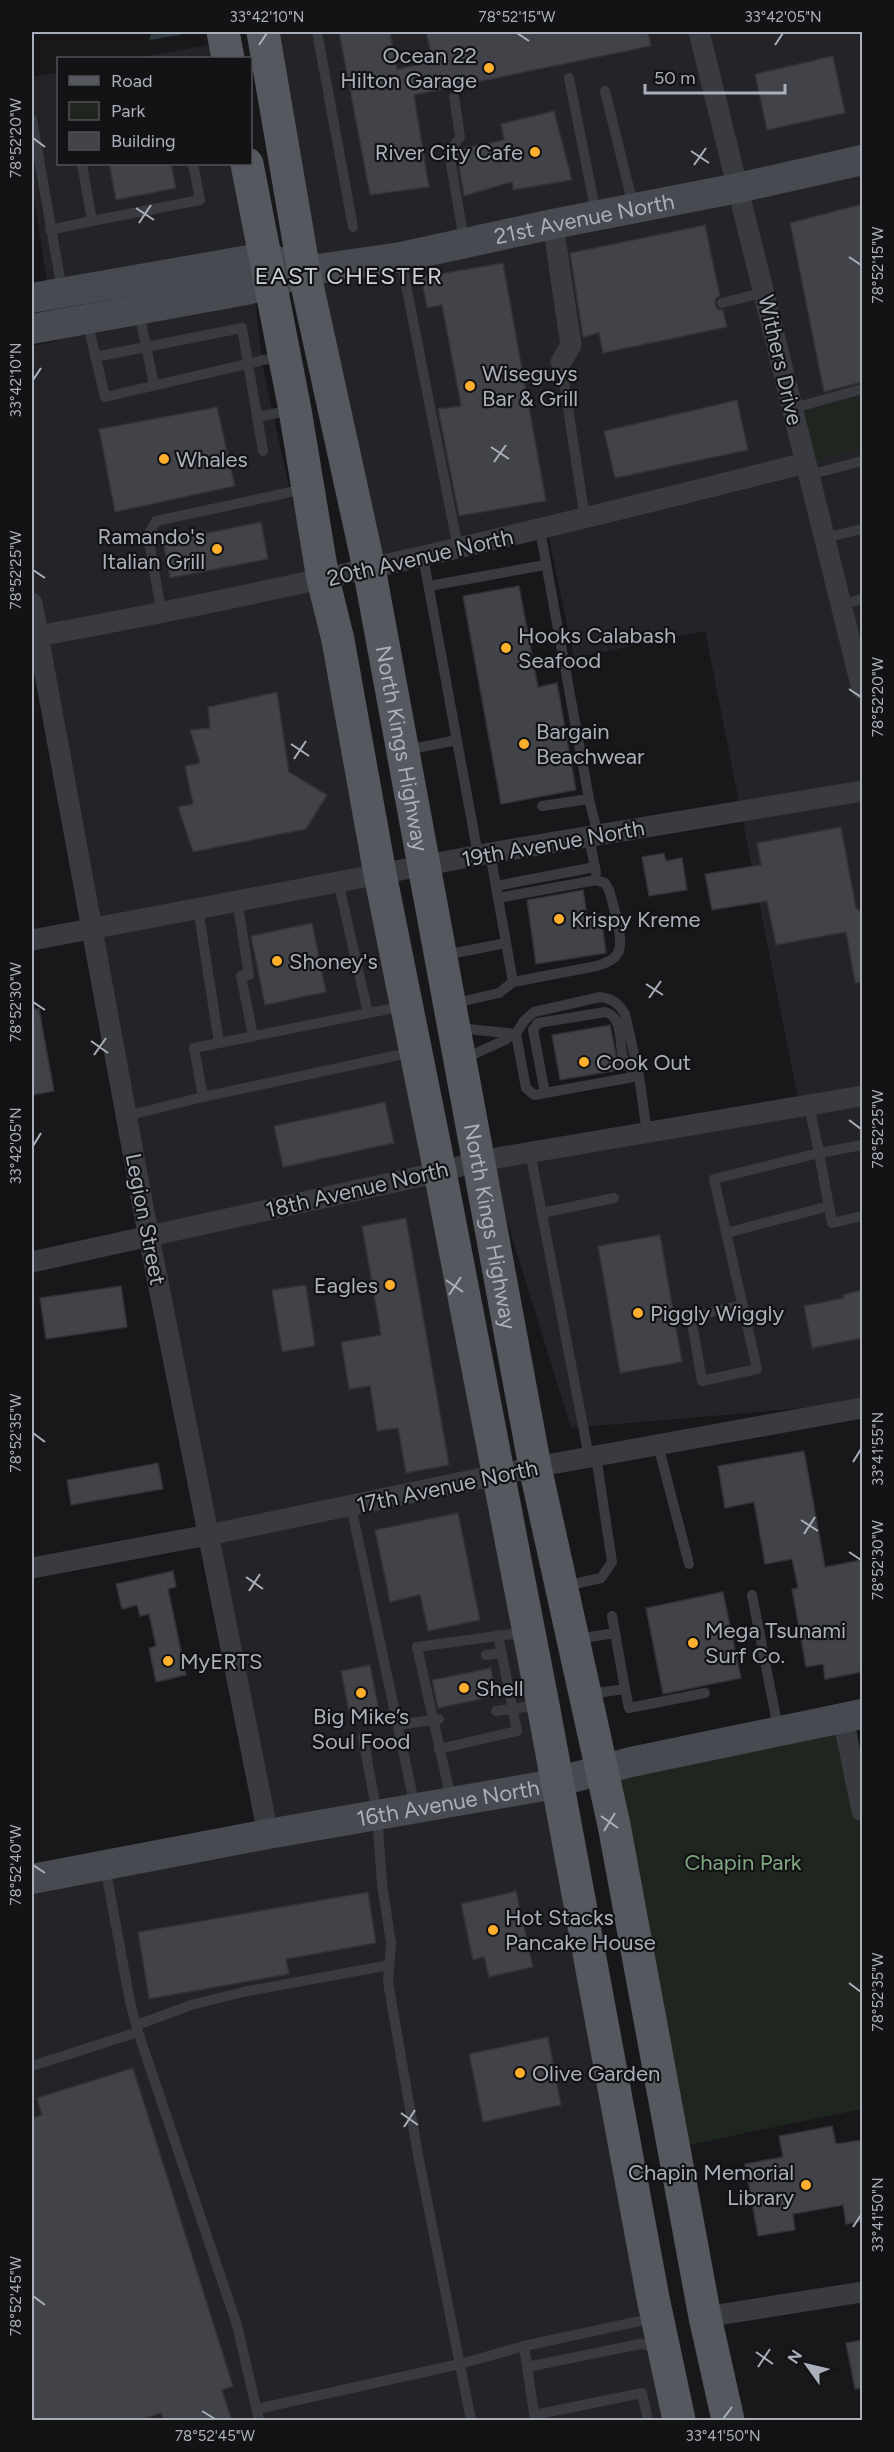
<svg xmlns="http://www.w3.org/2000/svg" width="894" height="2452" font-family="Figtree,sans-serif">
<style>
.built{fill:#242428}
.green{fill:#1e261f}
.water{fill:#2d3840}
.building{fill:#424348;stroke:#323237;stroke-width:1.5}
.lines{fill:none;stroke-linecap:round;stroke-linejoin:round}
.lane{stroke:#393b40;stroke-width:10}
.street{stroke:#393b40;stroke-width:21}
.secondary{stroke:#474a50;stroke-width:30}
.primary{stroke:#55585f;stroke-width:33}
.ticks{fill:none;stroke:#aab0bb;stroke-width:2}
.poi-dot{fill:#feaf2d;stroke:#131316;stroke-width:2}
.labels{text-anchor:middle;stroke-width:4.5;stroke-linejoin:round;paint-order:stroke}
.poi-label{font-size:22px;fill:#aab0bb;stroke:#131316;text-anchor:start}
.street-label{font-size:22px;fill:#aab0bb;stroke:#131316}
.park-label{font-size:22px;fill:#80a781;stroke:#131316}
.neighbourhood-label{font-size:24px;letter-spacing:1.5px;fill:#cbcfd7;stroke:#131316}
.neatline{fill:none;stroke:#aab0bb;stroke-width:2}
.ticks-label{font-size:15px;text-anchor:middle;fill:#aab0bb}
</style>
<rect width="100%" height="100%" fill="#18181b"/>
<g class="built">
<path d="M263 32H862V1403L571 1428 491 1169 800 1108 705 631 574 658 547 529 369 568Z"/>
<path d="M225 42 227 58H135Z"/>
<path d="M58 72V164H239L263 368 440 1172 679 2420H32V1879L268 1834 32 637V346L56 341 32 185V77Z"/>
</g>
<g class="green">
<path d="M862 395V448L805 463 794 415Z"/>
<path d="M843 1718 862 1811V2109L693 2144 674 2145 602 1769Z"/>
</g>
<path class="water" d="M152 32H184L180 35 149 40Z"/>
<g class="building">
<path d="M339 32H390L397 69 433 62 426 32H648L651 46 414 95 429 187 370 195Z"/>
<path d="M833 56 845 113 767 130 755 74Z"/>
<path d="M554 111 572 180 513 190 512 182 464 196 457 155 461 149 504 140 501 124Z"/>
<path d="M109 164H171L176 188 116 200Z"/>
<path d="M862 204V382L824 392 790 223Z"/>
<path d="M705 225 720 296 716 298 715 304 717 309 723 310 727 327 603 353 599 333 583 337 570 253Z"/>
<path d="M503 263 546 501 459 516 438 409 461 406 442 305 427 308 421 277Z"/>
<path d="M737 400 748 450 615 478 604 431Z"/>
<path d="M217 407 235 486 115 512 99 429Z"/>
<path d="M261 522 268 559 170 578 163 542Z"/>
<path d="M519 586 538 687 557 683 576 790 501 804 463 596Z"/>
<path d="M277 692 289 772 327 795 306 829 193 852 178 807 193 804 185 766 200 763 190 730 210 728 208 707Z"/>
<path d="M841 827 856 908 862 912V982L855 983 846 932 776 945 767 901 712 910 705 874 761 865 757 843Z"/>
<path d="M664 853 666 861 682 858 687 890 649 896 642 857Z"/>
<path d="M583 890 587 916 601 914 606 953 536 964 527 900Z"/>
<path d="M312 923 326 992 265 1005 251 936Z"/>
<path d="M32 1009H39L54 1091 32 1095Z"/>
<path d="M610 1025 619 1070 560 1080 552 1035Z"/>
<path d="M385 1102 394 1143 283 1167 274 1126Z"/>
<path d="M406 1218 449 1465 406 1473 398 1428 377 1431 370 1386 349 1389 341 1342 381 1335 362 1226Z"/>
<path d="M660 1235 682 1362 620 1373 598 1246Z"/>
<path d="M306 1285 315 1346 282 1352 272 1290Z"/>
<path d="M121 1286 127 1327 46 1339 40 1298Z"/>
<path d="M862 1290V1338L812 1348 804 1306 844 1298 843 1295Z"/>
<path d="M804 1451 825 1567 862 1560V1672L825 1679 823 1664 806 1667 792 1589 798 1588 792 1559 765 1564 754 1502 725 1508 718 1466Z"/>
<path d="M158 1463 163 1489 71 1505 67 1480Z"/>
<path d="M458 1513 480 1620 428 1631 420 1595 390 1602 375 1530Z"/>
<path d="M173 1571 176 1587 168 1589 186 1675 156 1682 149 1648 156 1646 149 1614 140 1616 137 1605 122 1609 116 1584Z"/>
<path d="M723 1592 741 1678 663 1694 646 1608Z"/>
<path d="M370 1665 380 1715 351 1721 341 1671Z"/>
<path d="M491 1668 496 1696 438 1708 432 1680Z"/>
<path d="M516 1891 533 1967 489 1977 484 1957 473 1960 461 1904Z"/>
<path d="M368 1892 376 1943 286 1959 289 1974 149 1999 138 1932Z"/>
<path d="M548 2037 561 2105 483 2122 469 2054Z"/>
<path d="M133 2068 233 2386 222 2390 232 2421H164L161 2413 138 2421H32V2118L42 2115 37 2098Z"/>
<path d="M832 2126 836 2144 862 2140V2221L846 2224 843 2205 793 2214 795 2230 758 2236 745 2164 783 2157 779 2136Z"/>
<path d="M862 2340V2388L855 2389 846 2343Z"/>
</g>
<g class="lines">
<g class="lane">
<path d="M317 32 353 227"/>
<path d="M569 78 596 213"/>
<path d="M605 91 633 205"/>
<path d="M454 97 460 137 449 153 464 240"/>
<path d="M32 119 62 290"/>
<path d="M82 164 92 221 200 200 193 164"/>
<path d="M50 230 92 221"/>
<path d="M401 260 458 548"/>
<path d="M722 303 765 292"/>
<path d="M139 312 154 385"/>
<path d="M87 320 105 397 281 356"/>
<path d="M95 357 242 328 263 451"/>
<path d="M561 362 585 519"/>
<path d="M794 408 862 389"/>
<path d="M257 417 292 410"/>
<path d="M809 475 862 461"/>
<path d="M540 530 589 799 598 835"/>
<path d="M824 538 862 529"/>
<path d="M423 556 478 855"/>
<path d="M429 586 545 565"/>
<path d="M841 605 862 599"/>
<path d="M161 611 148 535 156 521 305 489"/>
<path d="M407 750 457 740"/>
<path d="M542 806 589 799"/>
<path d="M589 837 596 873"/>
<path d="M490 853 513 982"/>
<path d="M338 881 368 1013"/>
<path d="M496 886 595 867"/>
<path d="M237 900 249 975 241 976 253 1036"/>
<path d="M198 908 219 1043 194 1048 203 1097 413 1052"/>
<path d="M445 955 506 943"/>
<path d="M451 1004 499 993 513 982 597 966C605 963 613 961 618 953 625 940 613 905 609 890L605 883 596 880 498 898"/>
<path d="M458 1028 516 1034 526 1088 534 1095 639 1076 647 1133"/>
<path d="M516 1034 524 1021 534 1012 600 997C613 999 618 1003 625 1014L639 1076"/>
<path d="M219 1043 404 1006"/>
<path d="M463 1059 505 1040 512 1034"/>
<path d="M545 1093 533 1030 538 1023 605 1012C626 1018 617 1047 625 1063 628 1067 635 1072 639 1076"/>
<path d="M126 1116 203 1097"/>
<path d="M862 1145 819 1153 832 1223 862 1216"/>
<path d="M530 1152 589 1457"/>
<path d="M542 1213 614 1198"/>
<path d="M726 1233 829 1206"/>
<path d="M742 1305 691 1317 702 1381 757 1369C743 1306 728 1242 714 1179L819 1153 809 1106"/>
<path d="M658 1445 689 1564"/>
<path d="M351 1506 415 1807"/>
<path d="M565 1586 601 1578 612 1562 596 1456"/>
<path d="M752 1595 778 1728"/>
<path d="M577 1639 615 1633"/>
<path d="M486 1655 502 1653"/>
<path d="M625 1689 629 1708 705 1693"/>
<path d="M589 1694 625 1689 612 1616"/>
<path d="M496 1711 540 1705"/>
<path d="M398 1725 439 1719"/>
<path d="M363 1737 377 1814 382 1884 391 1943 388 1982 418 2155 471 2420"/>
<path d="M439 1749 517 1731 498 1635"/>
<path d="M451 1799 417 1647 527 1632"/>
<path d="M105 1866 130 2002 138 2032 237 2325 259 2420"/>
<path d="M137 2025 191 2005 243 1992 389 1965"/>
<path d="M32 2066 138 2032"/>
<path d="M524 2346 535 2420"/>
<path d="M527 2367 640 2344 659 2347"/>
<path d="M257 2409 460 2364 524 2346 654 2318"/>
<path d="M534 2415 642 2393 648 2420"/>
</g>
<g class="street">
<path d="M699 32 862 689"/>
<path d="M553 224 571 345 561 362"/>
<path d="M32 603 143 1207 268 1834"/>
<path d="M32 637C292 590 549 528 805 463"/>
<path d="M32 940 490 853 862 791"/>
<path d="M32 1262 440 1172 479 1161 862 1096"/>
<path d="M32 1568 208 1535 535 1467 862 1408"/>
<path d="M843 1718 862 1811"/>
<path d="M705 2317 862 2292"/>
</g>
<g class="secondary">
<path d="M32 298 266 257 288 265"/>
<path id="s1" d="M32 329 246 290 270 284 304 271 401 257 553 224 738 188 862 160"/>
<path id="s2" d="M32 1879 268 1834 538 1787 631 1762 862 1714"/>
</g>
<g class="primary">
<path d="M223 32 228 58"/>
<path id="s3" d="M263 32 304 271 369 568 535 1467 614 1825 705 2317 728 2420"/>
<path d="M247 164 295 410 323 579 338 640 380 874 440 1172 543 1705 653 2298 679 2420"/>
</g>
</g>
<path class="ticks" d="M517 33 529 41M259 45 267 33M775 45 783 33M33 138 45 147M691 151 709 163M694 165 706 148M136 208 154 220M139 223 151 205M849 257 861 265M33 380 41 368M491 447 509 459M494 462 506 445M33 570 45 578M849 689 861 697M291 744 309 756M294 759 306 741M646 984 663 995M649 998 661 981M33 1002 45 1010M91 1041 108 1053M94 1055 106 1038M849 1120 861 1129M33 1146 41 1133M446 1280 463 1292M449 1295 461 1277M33 1433 45 1442M853 1462 861 1449M801 1520 818 1531M804 1534 815 1517M849 1552 861 1560M246 1577 263 1589M249 1591 260 1574M601 1816 618 1828M604 1831 615 1813M33 1865 45 1873M849 1983 861 1992M401 2113 418 2125M404 2127 415 2110M853 2227 861 2215M33 2296 45 2305M756 2352 773 2364M758 2367 770 2349M202 2411 215 2419M723 2419 732 2407"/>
<g class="poi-dot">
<circle cx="489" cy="68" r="6"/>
<circle cx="535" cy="152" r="6"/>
<circle cx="470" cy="386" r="6"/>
<circle cx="164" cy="459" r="6"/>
<circle cx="217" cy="549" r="6"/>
<circle cx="506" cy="648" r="6"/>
<circle cx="524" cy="744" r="6"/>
<circle cx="559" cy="919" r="6"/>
<circle cx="277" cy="961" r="6"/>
<circle cx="584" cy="1062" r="6"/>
<circle cx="390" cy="1285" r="6"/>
<circle cx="638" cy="1313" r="6"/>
<circle cx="693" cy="1643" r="6"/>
<circle cx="168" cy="1661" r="6"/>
<circle cx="464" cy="1688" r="6"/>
<circle cx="361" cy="1693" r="6"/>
<circle cx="493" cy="1930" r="6"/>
<circle cx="520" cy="2073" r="6"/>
<circle cx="806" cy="2185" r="6"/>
</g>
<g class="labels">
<g class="poi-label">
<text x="477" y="63" text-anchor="end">Ocean 22<tspan x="477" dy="25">Hilton Garage</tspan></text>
<text x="523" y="160" text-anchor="end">River City Cafe</text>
<text x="482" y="381">Wiseguys<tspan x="482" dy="25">Bar &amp; Grill</tspan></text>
<text x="176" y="467">Whales</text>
<text x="205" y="544" text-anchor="end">Ramando's<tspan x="205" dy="25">Italian Grill</tspan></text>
<text x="518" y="643">Hooks Calabash<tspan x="518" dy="25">Seafood</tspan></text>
<text x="536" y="739">Bargain<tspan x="536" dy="25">Beachwear</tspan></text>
<text x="571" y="927">Krispy Kreme</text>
<text x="289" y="969">Shoney's</text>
<text x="596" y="1070">Cook Out</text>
<text x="378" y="1293" text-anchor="end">Eagles</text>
<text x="650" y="1321">Piggly Wiggly</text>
<text x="705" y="1638">Mega Tsunami<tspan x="705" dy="25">Surf Co.</tspan></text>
<text x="180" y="1669">MyERTS</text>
<text x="476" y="1696">Shell</text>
<text x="361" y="1724" text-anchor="middle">Big Mike’s<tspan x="361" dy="25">Soul Food</tspan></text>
<text x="505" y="1925">Hot Stacks<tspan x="505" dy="25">Pancake House</tspan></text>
<text x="532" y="2081">Olive Garden</text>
<text x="794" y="2180" text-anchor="end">Chapin Memorial<tspan x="794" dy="25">Library</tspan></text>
</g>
<g class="street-label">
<text dy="8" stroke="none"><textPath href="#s1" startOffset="564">21st Avenue North</textPath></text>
<text transform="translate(781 360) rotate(77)" y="8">Withers Drive</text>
<text transform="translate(420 557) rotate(-13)" y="8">20th Avenue North</text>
<text dy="8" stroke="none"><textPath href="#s3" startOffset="730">North Kings Highway</textPath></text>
<text transform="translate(553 843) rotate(-10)" y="8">19th Avenue North</text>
<text transform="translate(357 1189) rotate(-13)" y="8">18th Avenue North</text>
<text transform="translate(146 1219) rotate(79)" y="8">Legion Street</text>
<text dy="8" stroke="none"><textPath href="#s3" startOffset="1216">North Kings Highway</textPath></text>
<text transform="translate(447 1486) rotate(-12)" y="8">17th Avenue North</text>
<text dy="8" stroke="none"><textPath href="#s2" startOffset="423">16th Avenue North</textPath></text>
</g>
<g class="park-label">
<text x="743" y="1870">Chapin Park</text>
</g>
<g class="neighbourhood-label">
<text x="349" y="284">EAST CHESTER</text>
</g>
</g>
<rect width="894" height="2452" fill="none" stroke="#131316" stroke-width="66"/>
<rect x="57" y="57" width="195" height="108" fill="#131316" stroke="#4f5258" stroke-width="1.5"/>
<rect x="69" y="76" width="30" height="9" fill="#55585f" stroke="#4f5258" stroke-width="1.5"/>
<text x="111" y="87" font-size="18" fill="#aab0bb">Road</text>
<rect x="69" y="102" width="30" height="18" fill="#1e261f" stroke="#4f5258" stroke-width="1.5"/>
<text x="111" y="117" font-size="18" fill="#aab0bb">Park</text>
<rect x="69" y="132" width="30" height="18" fill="#424348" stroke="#4f5258" stroke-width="1.5"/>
<text x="111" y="147" font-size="18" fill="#aab0bb">Building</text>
<g transform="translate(807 2365) rotate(304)" stroke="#131316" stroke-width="4.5" paint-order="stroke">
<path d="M0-4.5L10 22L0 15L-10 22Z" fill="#aab0bb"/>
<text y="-9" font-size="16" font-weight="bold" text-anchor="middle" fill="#aab0bb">N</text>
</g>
<path d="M645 84v9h140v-9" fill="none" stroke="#aab0bb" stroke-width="3"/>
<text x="654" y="84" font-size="18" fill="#aab0bb" stroke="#131316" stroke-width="4.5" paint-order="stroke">50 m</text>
<rect x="33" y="33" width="828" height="2386" class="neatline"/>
<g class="ticks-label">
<text x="267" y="22">33°42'10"N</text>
<text x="517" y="22">78°52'15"W</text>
<text x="783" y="22">33°42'05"N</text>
<text transform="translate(16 138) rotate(-90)" y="5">78°52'20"W</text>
<text transform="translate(878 265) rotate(-90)" y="5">78°52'15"W</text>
<text transform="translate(16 380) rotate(-90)" y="5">33°42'10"N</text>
<text transform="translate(16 570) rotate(-90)" y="5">78°52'25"W</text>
<text transform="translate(878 697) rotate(-90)" y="5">78°52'20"W</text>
<text transform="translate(16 1002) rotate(-90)" y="5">78°52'30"W</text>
<text transform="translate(878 1129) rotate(-90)" y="5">78°52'25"W</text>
<text transform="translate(16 1146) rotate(-90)" y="5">33°42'05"N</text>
<text transform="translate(16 1433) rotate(-90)" y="5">78°52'35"W</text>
<text transform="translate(878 1449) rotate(-90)" y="5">33°41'55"N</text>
<text transform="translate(878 1560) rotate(-90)" y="5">78°52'30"W</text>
<text transform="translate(16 1865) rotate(-90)" y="5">78°52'40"W</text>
<text transform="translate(878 1992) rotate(-90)" y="5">78°52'35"W</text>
<text transform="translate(878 2215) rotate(-90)" y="5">33°41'50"N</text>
<text transform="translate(16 2296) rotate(-90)" y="5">78°52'45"W</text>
<text x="215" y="2441">78°52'45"W</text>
<text x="723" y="2441">33°41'50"N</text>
</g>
</svg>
